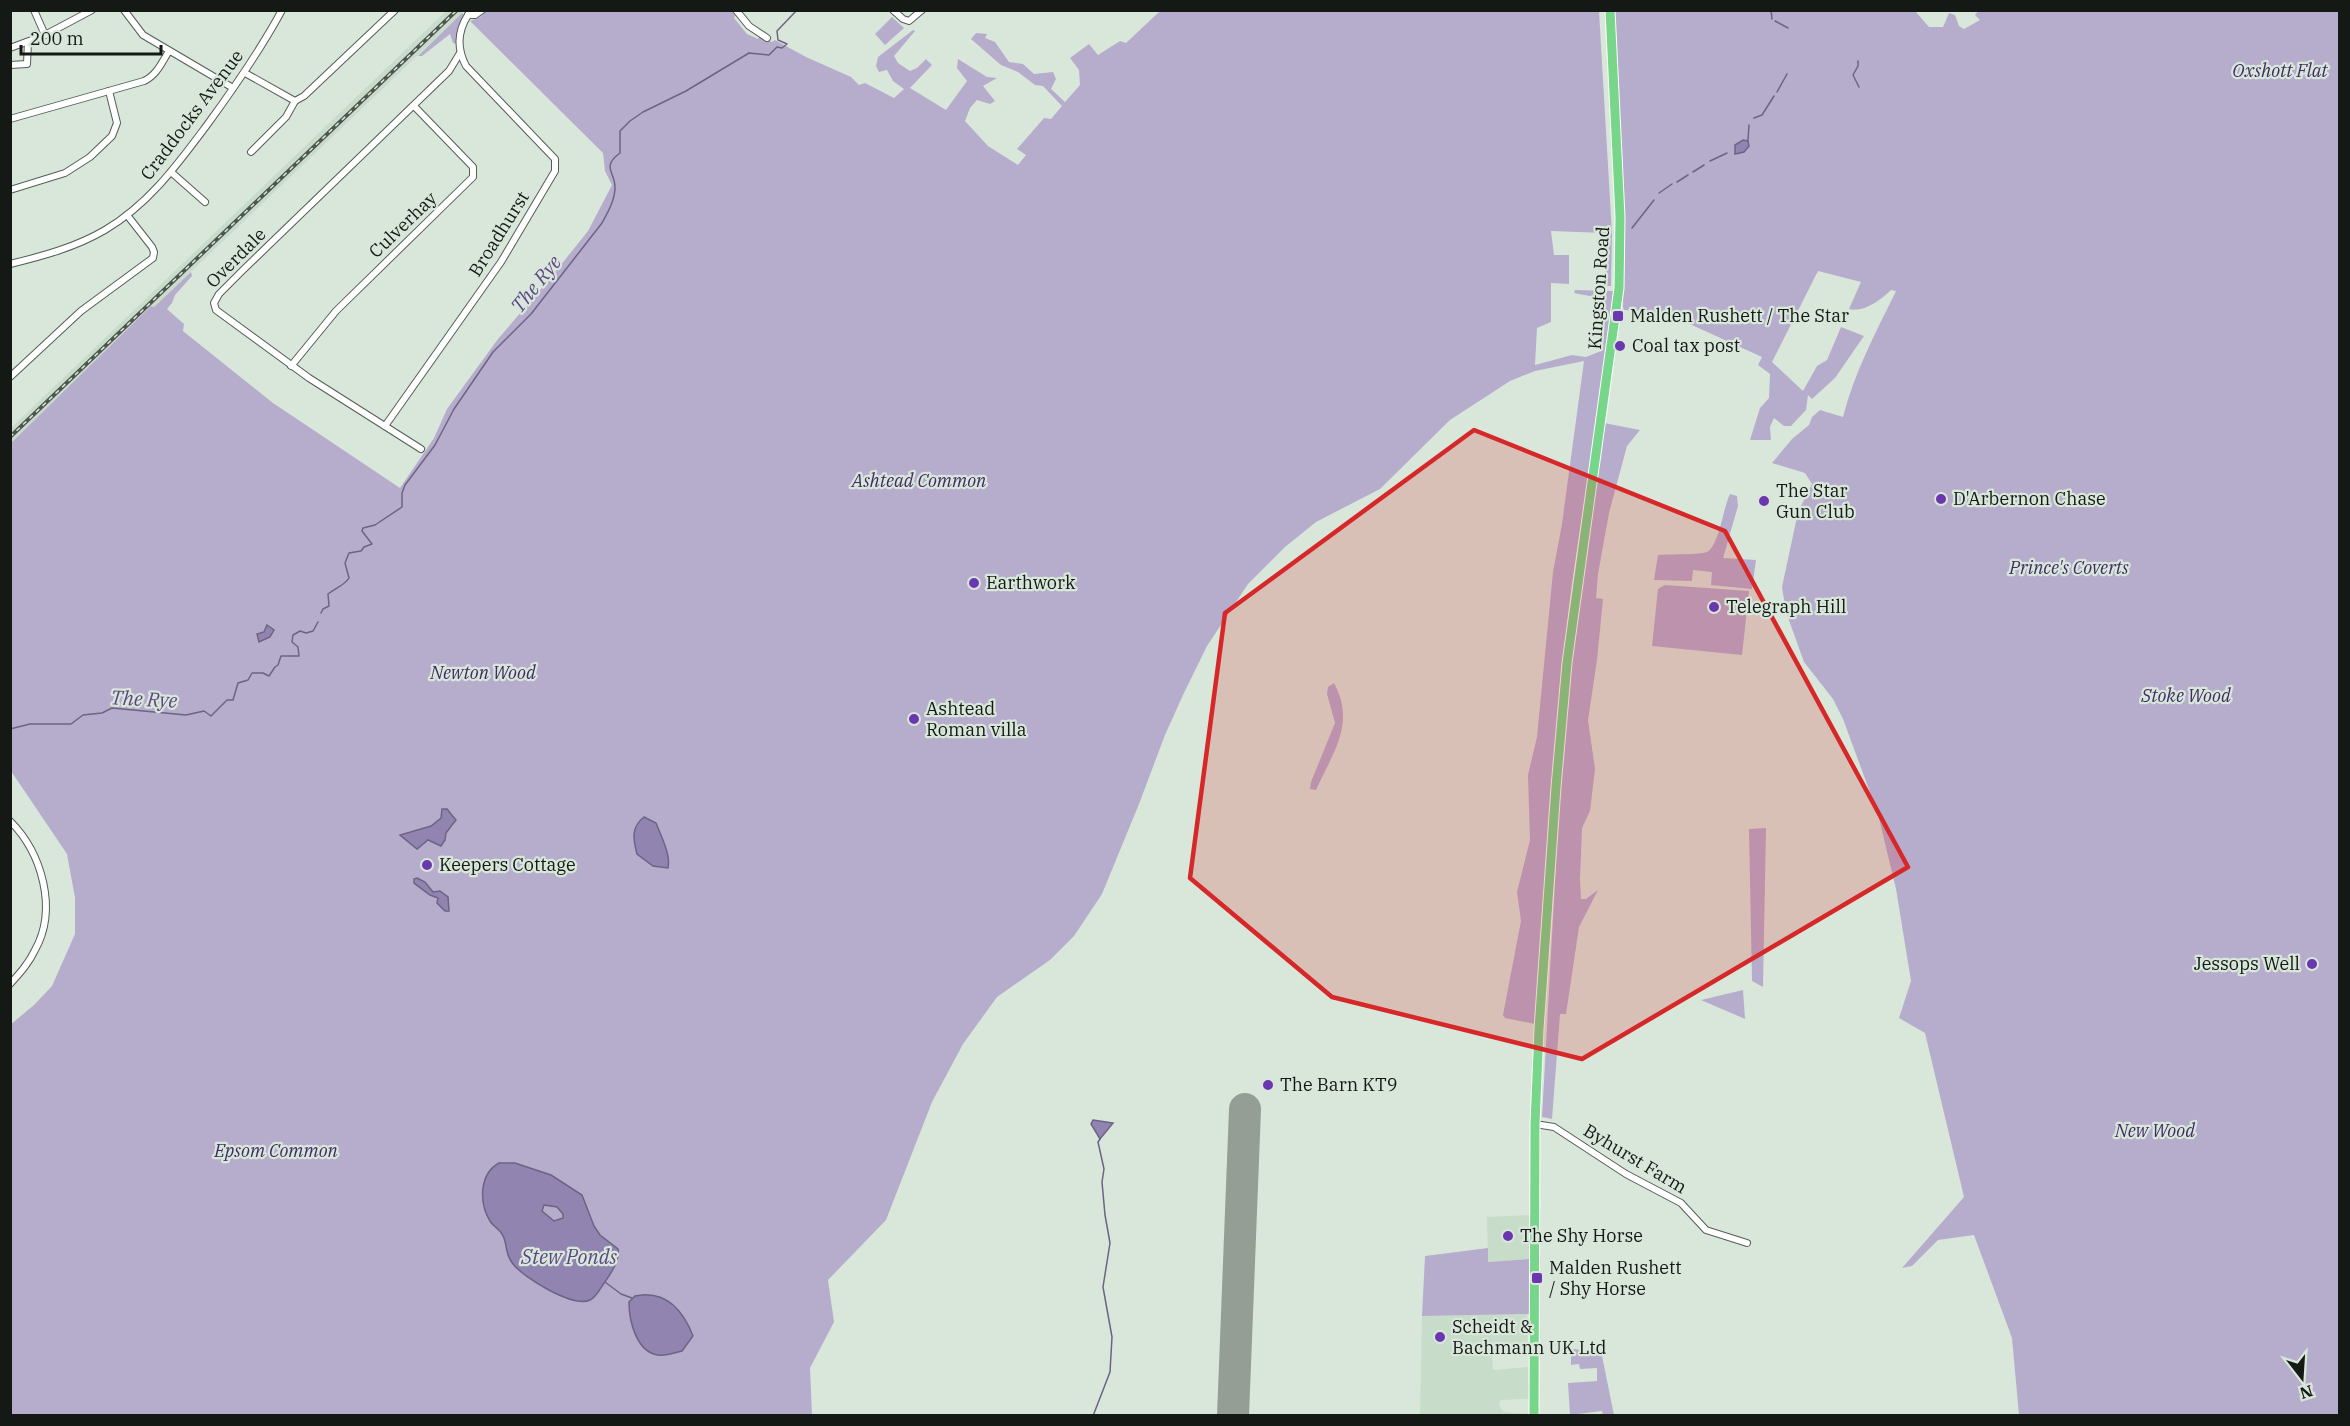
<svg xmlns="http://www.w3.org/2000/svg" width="2350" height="1426" font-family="'IBM Plex Serif',serif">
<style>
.built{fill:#c8dcca}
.green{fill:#b6adcd;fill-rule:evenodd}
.water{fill:#9284b1;stroke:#6c6482;stroke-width:1.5;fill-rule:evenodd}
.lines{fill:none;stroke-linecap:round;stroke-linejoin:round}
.stream{stroke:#6c6482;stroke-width:1.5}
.runway{stroke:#949e95;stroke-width:32}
.minor-casing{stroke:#535f55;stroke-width:8}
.highway-casing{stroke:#fff;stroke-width:11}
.minor{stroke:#fff;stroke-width:6}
.highway{stroke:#77d68a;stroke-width:9}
.rail-casing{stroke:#4e554f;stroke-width:4}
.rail{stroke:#d9e7db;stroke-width:1.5;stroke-dasharray:4.5;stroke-linecap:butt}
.marked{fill:#d62828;fill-opacity:0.2;stroke:#d62828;stroke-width:4.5;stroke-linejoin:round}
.poi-dot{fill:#6a37ae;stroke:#d9e7db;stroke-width:2}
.labels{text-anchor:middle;stroke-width:4.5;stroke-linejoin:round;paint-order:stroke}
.park-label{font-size:18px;font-style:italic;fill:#412b65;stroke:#d9e7db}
.street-label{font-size:18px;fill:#141915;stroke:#d9e7db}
.poi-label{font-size:18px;fill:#141915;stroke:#d9e7db;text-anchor:start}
.water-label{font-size:20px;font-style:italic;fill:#5d4783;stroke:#d9e7db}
</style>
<rect width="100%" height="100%" fill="#d9e7db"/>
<g class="built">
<path d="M446 11H460L462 13 154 307 151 306 11 443V428Z"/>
<path d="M1529 1215V1259L1488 1262 1487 1217Z"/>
<path d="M1527 1314 1528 1354 1492 1355 1493 1370 1528 1367 1529 1399 1500 1400 1499 1406 1504 1412 1529 1414V1415L1420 1416 1422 1316Z"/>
</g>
<g class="green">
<path d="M487 10 732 11 736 14 734 18 747 34 758 39 760 36 772 42 775 40 806 57 851 77 859 85 865 83 894 98 904 89 893 81 887 70 879 72 876 66 878 57 913 30 915 31 894 56 898 63 910 71 917 68 926 59 932 65 910 88 946 110 967 81 957 68 958 59 987 77 997 78 983 86 995 101 990 104 977 100 970 108 965 121 988 146 1018 165 1026 155 1017 149 1044 118 1051 119 1062 106 1043 86 1035 85 1018 72 1001 65 971 39 976 33 987 34 985 38 995 42 1009 62 1023 64 1034 74 1053 72 1056 79 1051 89 1065 102 1080 85 1079 70 1070 58 1089 44 1098 55 1120 41 1126 43 1160 11H1599L1612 234 1611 286H1607L1605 233 1551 231 1554 255H1569V284L1551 283V322L1537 328 1535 365 1572 355 1586 357 1601 351 1605 311 1600 298 1574 293 1575 290 1613 291C1605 397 1582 501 1569 607 1553 745 1546 885 1535 1024L1505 1018 1503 1015 1521 921 1517 892 1530 840 1528 775 1537 737 1553 572 1562 524 1584 361 1535 371 1510 381 1450 420 1380 489 1316 522 1285 547 1248 584 1207 646 1183 695 1165 735 1139 804 1102 894 1074 936 1050 960 997 997 963 1044 932 1102 886 1220 828 1280 834 1322 810 1368 812 1415H11L10 1025 34 1005 52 986 75 934V898L67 854 11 771V443L151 306 154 307 191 272 192 276 175 295 172 303 167 309 184 324 183 331 273 403 400 488 434 438 447 409 498 339 552 276 588 231 612 185 605 171 603 153 470 21 480 17ZM447 809 454 816 453 826 447 831 438 845 436 842 425 841 408 832C429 827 434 827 447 809ZM425 882 433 892 448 900 445 911 437 903 438 898 414 883Z"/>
<path d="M1614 11H1915L1929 27H1943L1949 13 1955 15 1959 26 1964 29 1980 20 1975 15 1978 11H2339V1415H2019L2012 1338 1974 1235 1938 1240 1912 1266 1902 1268 1964 1197 1925 1033 1899 1018 1911 981 1896 889 1878 814 1843 719 1833 699 1804 662 1786 612 1782 587 1798 512 1812 484 1805 473 1772 463 1792 439 1809 425 1812 417 1820 410 1843 417C1854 373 1876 332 1896 291L1891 290C1881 300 1863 313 1849 309L1861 282 1818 271 1772 362 1803 391 1817 366 1827 360 1841 327 1864 336 1835 378 1812 399 1808 395 1806 410 1791 426H1784L1774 418 1770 427 1771 440H1750L1760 408 1769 398 1770 374 1758 365 1762 357 1670 315 1655 312 1624 310 1623 307 1624 230Z"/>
<path d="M462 13 465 16 458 29 457 44 453 43 450 34 422 56H418Z"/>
<path d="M892 17 904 28 885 45 875 34Z"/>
<path d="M1604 423 1640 430 1627 446 1609 513 1598 574 1596 598 1603 599 1597 660 1588 720 1595 769 1590 811 1582 828 1580 880 1581 899H1586L1598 890 1579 927 1566 1014H1560L1552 1119 1542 1117 1560 792 1570 672Z"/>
<path d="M1730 494 1737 496 1738 506 1723 558 1756 560 1752 589 1711 585 1712 572 1693 570 1692 581 1654 580 1658 555C1669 554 1699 555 1707 552 1719 546 1723 508 1730 494Z"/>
<path d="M1665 585 1749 591 1742 655 1652 646 1658 589Z"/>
<path d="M1334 683C1356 724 1333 752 1316 790L1310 789 1311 782 1335 723 1327 694 1328 687Z"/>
<path d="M1766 828 1763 987 1752 981 1749 829Z"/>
<path d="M1743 990 1745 1019 1701 1000Z"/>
<path d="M1488 1248V1262L1529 1259 1531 1314 1422 1316 1425 1256Z"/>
<path d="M1571 1349 1601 1351 1614 1415H1603L1602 1411 1570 1415 1568 1383 1597 1381V1368L1580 1369 1579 1364 1571 1365Z"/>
</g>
<g class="water">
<path d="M1743 140 1748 141 1749 146 1744 152 1735 154V145Z"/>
<path d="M267 625 274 630 270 637 259 642 257 634 264 632Z"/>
<path d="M442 809H447L456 820 446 833 445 840 441 846 428 840 417 849 400 835 431 826 441 818Z"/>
<path d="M644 817 656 823C661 836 671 855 668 868L653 866 637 854C633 839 631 827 644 817Z"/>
<path d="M417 878 425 882 433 892 440 891 448 897 449 911H445L437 903 438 898 430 895 414 883V879Z"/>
<path d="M1093 1120 1113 1123 1100 1139 1091 1124Z"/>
<path d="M499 1163H515L551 1175 582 1195 594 1226 600 1235 618 1249C620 1260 611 1273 605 1282 600 1288 597 1297 590 1300 573 1308 524 1278 513 1264 504 1253 508 1243 502 1234 499 1229 493 1226 490 1221 479 1203 479 1174 499 1163ZM544 1205 557 1207 563 1214V1218L554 1221 542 1211Z"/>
<path d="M642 1295C669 1293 684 1313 693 1336L682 1351C674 1353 666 1356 658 1355 636 1352 629 1320 629 1302L635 1296Z"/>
</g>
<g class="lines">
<g class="stream">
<path d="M1771 10 1772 19"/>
<path d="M1775 21 1788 28"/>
<path d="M1858 61V66L1853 75 1859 87"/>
<path d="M1777 92 1787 74"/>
<path d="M1754 118 1762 115 1774 96"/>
<path d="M1748 140 1749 125"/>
<path d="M1710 161 1727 153"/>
<path d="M1693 172 1704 165"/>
<path d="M1677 182 1688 175"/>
<path d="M1659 193 1672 184"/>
<path d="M1632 228 1654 200"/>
<path d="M321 613 323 609 329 606 328 594C334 589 345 585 349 578L345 563 349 553 361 551 364 547 372 544 362 531 363 528 375 525 402 507V493L405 485 435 445 454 409 493 352 531 314 602 223C608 212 615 200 615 187 615 172 601 167 620 153V131L630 121 643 112 686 91 749 53 769 55 777 47 782 48 787 44 778 40 777 31 797 10"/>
<path d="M10 729 30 724H71L83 715 102 713 112 708 186 715 204 711 211 716 227 700H233L238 683 248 680 252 673H263L269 676 275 667 278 665 281 656H299L298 647 292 642 293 635 300 631 306 633 313 631 318 622"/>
<path d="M605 1282 621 1294 632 1298"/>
<path d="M1093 1416 1110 1372 1112 1337 1103 1287 1110 1243 1105 1215 1102 1182 1104 1169 1098 1142 1100 1139"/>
</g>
<path class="runway" d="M1233 1416 1245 1109"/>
<defs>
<g id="minor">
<path d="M34 10 45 35"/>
<path d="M124 10 143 35 233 88"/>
<path d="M736 10 749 26 767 38"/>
<path d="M893 10 903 19 909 21 922 10"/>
<path d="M468 15H475L482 10"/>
<path d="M10 48 45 35 92 10"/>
<path d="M10 65 27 64 28 42"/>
<path d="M245 73 295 101"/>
<path d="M10 119 144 81C157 75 162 62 169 51"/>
<path d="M251 152 286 117 295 101 304 96 395 10"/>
<path d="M171 172 205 202"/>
<path d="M10 190 65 173 90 157 112 136 117 123 109 91"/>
<path d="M10 264C43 256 76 247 105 230 149 204 177 165 207 125 234 88 260 51 282 10"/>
<path d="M291 366 336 311 473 177V167L414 106"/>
<path d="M10 377 81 311 153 258 154 252 152 247 127 215"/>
<path d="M385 426 501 262 555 171V159L466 66C457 49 457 32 468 15"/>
<path d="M421 449 309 378 216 310 214 303 219 294 243 270 449 71 460 53"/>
<path d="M10 821C42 853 58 909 35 950 29 963 20 973 10 984"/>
<path d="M1535 1124 1554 1127 1626 1174 1681 1203 1706 1230 1747 1243"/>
</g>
<path id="highway" d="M1534 1416 1535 1124 1539 1029 1556 787 1567 663 1619 288 1620 217 1610 10"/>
</defs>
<use href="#minor" class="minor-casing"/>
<use href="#highway" class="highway-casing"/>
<use href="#minor" class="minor"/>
<use href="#highway" class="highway"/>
<defs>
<path id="rail" d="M10 437 457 10"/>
</defs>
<use href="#rail" class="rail-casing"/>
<use href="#rail" class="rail"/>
</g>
<path class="marked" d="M1474 430 1725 531 1908 867 1582 1059 1332 997 1190 878 1225 613Z"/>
<g class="poi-dot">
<rect x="1612" y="310" width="12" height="12" rx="3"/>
<circle cx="1620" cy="346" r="6"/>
<circle cx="1941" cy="499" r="6"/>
<circle cx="1764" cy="501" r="6"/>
<circle cx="974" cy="583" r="6"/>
<circle cx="1714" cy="607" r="6"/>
<circle cx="914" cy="719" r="6"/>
<circle cx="427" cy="865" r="6"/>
<circle cx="2312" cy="964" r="6"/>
<circle cx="1268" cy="1085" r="6"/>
<circle cx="1508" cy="1236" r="6"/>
<rect x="1531" y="1272" width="12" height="12" rx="3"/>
<circle cx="1440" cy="1337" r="6"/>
</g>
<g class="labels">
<g class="park-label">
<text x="2280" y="77">Oxshott Flat</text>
<text x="919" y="487">Ashtead Common</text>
<text x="2069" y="574">Prince's Coverts</text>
<text x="483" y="679">Newton Wood</text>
<text x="2186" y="702">Stoke Wood</text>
<text x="2155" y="1137">New Wood</text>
<text x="276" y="1157">Epsom Common</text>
</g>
<g class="street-label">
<text transform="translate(192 115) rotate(-53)" y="6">Craddocks Avenue</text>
<text transform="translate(403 225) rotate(-44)" y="6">Culverhay</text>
<text transform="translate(499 234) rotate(-58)" y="6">Broadhurst</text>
<text transform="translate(236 258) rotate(-45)" y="6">Overdale</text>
<text transform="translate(1599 288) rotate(-86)" y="6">Kingston Road</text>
<text transform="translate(1635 1159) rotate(31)" y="6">Byhurst Farm</text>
</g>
<g class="poi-label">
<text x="1630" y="322">Malden Rushett / The Star</text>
<text x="1632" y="352">Coal tax post</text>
<text x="1776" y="497">The Star<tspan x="1776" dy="21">Gun Club</tspan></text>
<text x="1953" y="505">D'Arbernon Chase</text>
<text x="986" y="589">Earthwork</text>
<text x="1726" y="613">Telegraph Hill</text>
<text x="926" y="715">Ashtead<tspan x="926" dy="21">Roman villa</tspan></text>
<text x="439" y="871">Keepers Cottage</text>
<text x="2300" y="970" text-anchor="end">Jessops Well</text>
<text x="1280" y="1091">The Barn KT9</text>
<text x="1520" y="1242">The Shy Horse</text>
<text x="1549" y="1274">Malden Rushett<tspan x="1549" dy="21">/ Shy Horse</tspan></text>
<text x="1452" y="1333">Scheidt &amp;<tspan x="1452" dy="21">Bachmann UK Ltd</tspan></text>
</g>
<g class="water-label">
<text transform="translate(536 284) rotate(-51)" y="7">The Rye</text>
<text transform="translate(144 699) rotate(3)" y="7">The Rye</text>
<text x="569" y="1264">Stew Ponds</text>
</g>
</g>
<rect width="2350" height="1426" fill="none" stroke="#141915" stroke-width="24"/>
<g transform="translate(2302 1378) rotate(163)" stroke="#d9e7db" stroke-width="4.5" paint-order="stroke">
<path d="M0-4.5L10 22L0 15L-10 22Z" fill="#141915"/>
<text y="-9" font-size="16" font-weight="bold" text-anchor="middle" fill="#141915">N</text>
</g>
<path d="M21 45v9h140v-9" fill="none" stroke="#141915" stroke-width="3"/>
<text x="30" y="45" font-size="18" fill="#141915" stroke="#d9e7db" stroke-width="4.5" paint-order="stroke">200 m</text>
</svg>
